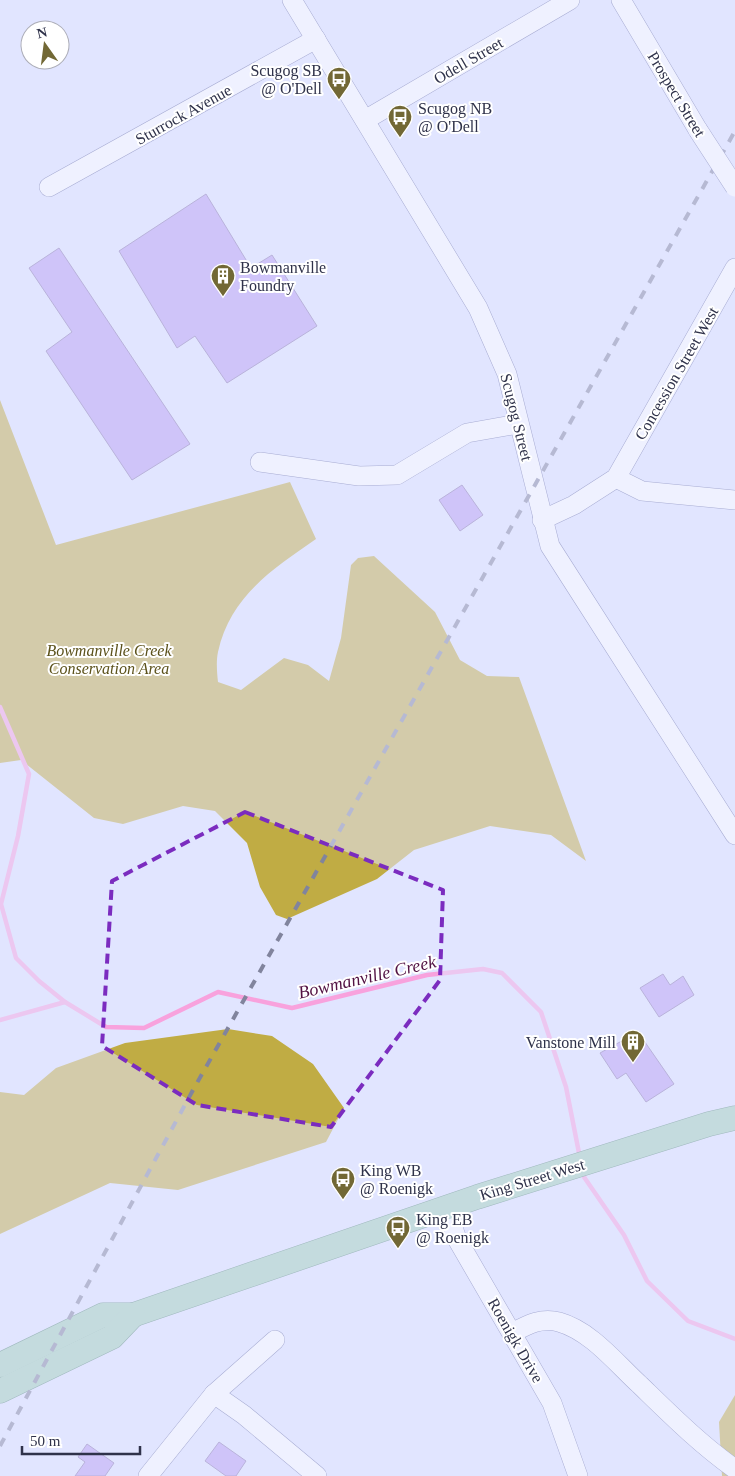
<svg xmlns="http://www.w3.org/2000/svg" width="735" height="1476" font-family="'Times New Roman',serif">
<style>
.forest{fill:#c0ac44}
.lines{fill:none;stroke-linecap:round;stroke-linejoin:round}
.stream{stroke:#f8a2dd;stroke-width:4.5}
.building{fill:#b89bf2;stroke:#8775ae}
.minor-casing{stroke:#62689f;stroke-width:20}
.major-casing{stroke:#508370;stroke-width:25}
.minor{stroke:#fff;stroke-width:19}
.major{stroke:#a0ceb6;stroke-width:24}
.rail{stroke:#81849d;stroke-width:4;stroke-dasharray:9 9;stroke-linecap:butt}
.minor-bridge-casing{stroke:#62689f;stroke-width:20;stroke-linecap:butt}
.minor-bridge{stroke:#fff;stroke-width:19}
.marked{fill:none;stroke:#7b2cbf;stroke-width:4;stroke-dasharray:10 6;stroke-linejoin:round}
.labels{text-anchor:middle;stroke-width:4;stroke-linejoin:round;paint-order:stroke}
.street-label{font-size:16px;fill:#2f324a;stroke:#fff}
.poi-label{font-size:16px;fill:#2f324a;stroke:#fff;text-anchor:start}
.park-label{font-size:16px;font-style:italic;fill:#5b511a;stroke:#fff}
.water-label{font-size:18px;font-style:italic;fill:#521243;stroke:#fff}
</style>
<rect width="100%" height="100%" fill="#e1e5ff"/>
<g class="forest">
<path d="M0 400 56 545 290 482 316 539C273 569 230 596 218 652 216 661 217 673 218 682L241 690 284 658 308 665 329 681 341 638 351 565 358 558 374 556 435 612 460 660 487 676 519 677 586 861 551 835 490 826 414 850 377 879 287 919 276 915 260 887 247 843 215 811 183 806 123 824 94 818 21 760 0 763Z"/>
<path d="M228 1029 272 1036 313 1064 344 1108 326 1142 178 1190 110 1183 0 1234V1092L24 1095 56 1068 125 1043Z"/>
<path d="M735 1395V1476H722L719 1422Z"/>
</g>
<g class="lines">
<g class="stream">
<path d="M0 707 29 774 18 836 1 904 16 958 39 981 65 1002 106 1027 144 1028 218 992 292 1008 427 975 483 969 502 973 541 1012 566 1087 580 1158"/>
<path d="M0 1020 65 1002"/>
<path d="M583 1171 584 1177 624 1235 647 1281 688 1321 735 1339"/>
</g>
</g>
<g class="building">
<path d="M206 194 251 268 272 255 317 326 227 383 195 336 177 348 119 251Z"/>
<path d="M59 248 190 444 132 480 46 351 72 332 29 268Z"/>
<path d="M462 485 483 515 460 531 439 500Z"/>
<path d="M663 974 670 985 683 976 694 995 659 1017 640 988Z"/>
<path d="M638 1032 674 1084 646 1102 626 1073 617 1079 600 1053Z"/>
<path d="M219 1442 246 1461 236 1476H226L205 1461Z"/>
<path d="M87 1444 114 1463 105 1476H75L85 1462 78 1457Z"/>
</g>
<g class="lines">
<defs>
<g id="minor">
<path d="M292 0 478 308 507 374 550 546 735 835"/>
<path d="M621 0 698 130"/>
<path d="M365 120 570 0"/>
<path d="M49 187 316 39"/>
<path d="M260 462 359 476 397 475 467 433 518 424"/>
<path d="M616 478 642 491 735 500"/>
<path d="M542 520 574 505 616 478 735 268"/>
<path d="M446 1208 457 1239 552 1403 578 1476"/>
<path d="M512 1333C527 1325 541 1317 559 1322 591 1331 616 1363 640 1385 671 1415 700 1444 735 1469"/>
<path d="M214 1394 244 1415 317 1476"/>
<path d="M148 1476 214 1394 275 1340"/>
</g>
<g id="major">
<path d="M0 1365 103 1315H133L477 1197 709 1124 735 1118"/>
<path d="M0 1391 112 1337 133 1315"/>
</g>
</defs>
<use href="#minor" class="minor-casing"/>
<use href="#major" class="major-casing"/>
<use href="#minor" class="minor"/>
<use href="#major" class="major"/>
<path class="rail" d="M0 1446 193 1090 735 131"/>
<defs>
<path id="minor-bridge" d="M698 130 735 187"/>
</defs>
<use href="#minor-bridge" class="minor-bridge-casing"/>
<use href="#minor-bridge" class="minor-bridge"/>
</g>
<path d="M0 0H735V1476H0ZM245 812 443 890 440 980 331 1127 197 1105 102 1046 112 881Z" fill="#e1e5ff" fill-opacity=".55" fill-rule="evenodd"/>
<path class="marked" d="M245 812 443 890 440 980 331 1127 197 1105 102 1046 112 881Z"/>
<defs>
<symbol id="bus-pin" viewBox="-11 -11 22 30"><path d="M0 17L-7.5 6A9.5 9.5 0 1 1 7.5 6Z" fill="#726835" stroke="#fff"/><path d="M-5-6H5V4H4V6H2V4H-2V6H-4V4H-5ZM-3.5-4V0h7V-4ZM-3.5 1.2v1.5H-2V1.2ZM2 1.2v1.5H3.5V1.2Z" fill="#fff"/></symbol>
<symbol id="building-pin" viewBox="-11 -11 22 30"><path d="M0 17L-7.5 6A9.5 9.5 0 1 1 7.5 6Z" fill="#726835" stroke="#fff"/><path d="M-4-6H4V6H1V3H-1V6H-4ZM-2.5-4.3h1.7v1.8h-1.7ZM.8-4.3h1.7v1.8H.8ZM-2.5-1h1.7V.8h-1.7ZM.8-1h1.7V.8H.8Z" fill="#fff"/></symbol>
</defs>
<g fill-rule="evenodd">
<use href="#bus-pin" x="325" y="65" width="28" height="38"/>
<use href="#bus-pin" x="386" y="103" width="28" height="38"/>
<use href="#building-pin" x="209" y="262" width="28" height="38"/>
<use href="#building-pin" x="619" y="1028" width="28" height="38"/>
<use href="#bus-pin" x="329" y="1165" width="28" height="38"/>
<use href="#bus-pin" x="384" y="1214" width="28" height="38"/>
</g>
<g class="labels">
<g class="street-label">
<text transform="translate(468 60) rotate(-30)" y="6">Odell Street</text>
<text transform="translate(677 94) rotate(59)" y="6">Prospect Street</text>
<text transform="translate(183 114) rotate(-29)" y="6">Sturrock Avenue</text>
<text transform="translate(676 373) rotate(-60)" y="6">Concession Street West</text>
<text transform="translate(517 417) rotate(76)" y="6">Scugog Street</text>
<text transform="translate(532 1179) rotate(-17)" y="6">King Street West</text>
<text transform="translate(516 1340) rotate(60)" y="6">Roenigk Drive</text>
</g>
<g class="poi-label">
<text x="322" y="76" text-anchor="end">Scugog SB<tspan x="322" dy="18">@ O'Dell</tspan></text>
<text x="418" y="114">Scugog NB<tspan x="418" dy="18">@ O'Dell</tspan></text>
<text x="240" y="273">Bowmanville<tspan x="240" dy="18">Foundry</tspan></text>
<text x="616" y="1048" text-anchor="end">Vanstone Mill</text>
<text x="360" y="1176">King WB<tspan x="360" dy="18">@ Roenigk</tspan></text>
<text x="416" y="1225">King EB<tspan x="416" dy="18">@ Roenigk</tspan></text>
</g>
<g class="park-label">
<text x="109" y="656">Bowmanville Creek<tspan x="109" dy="18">Conservation Area</tspan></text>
</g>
<g class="water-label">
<text transform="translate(367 977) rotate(-13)" y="6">Bowmanville Creek</text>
</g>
</g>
<g transform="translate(45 45) rotate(346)"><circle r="24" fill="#ffffff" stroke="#acadb7"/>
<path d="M0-4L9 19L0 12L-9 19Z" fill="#726835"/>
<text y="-8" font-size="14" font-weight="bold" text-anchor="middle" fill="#2f324a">N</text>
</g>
<path d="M22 1446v8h118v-8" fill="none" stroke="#2f324a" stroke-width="2.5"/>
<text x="30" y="1446" font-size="15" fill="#2f324a" stroke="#ffffff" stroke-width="4" paint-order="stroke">50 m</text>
</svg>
